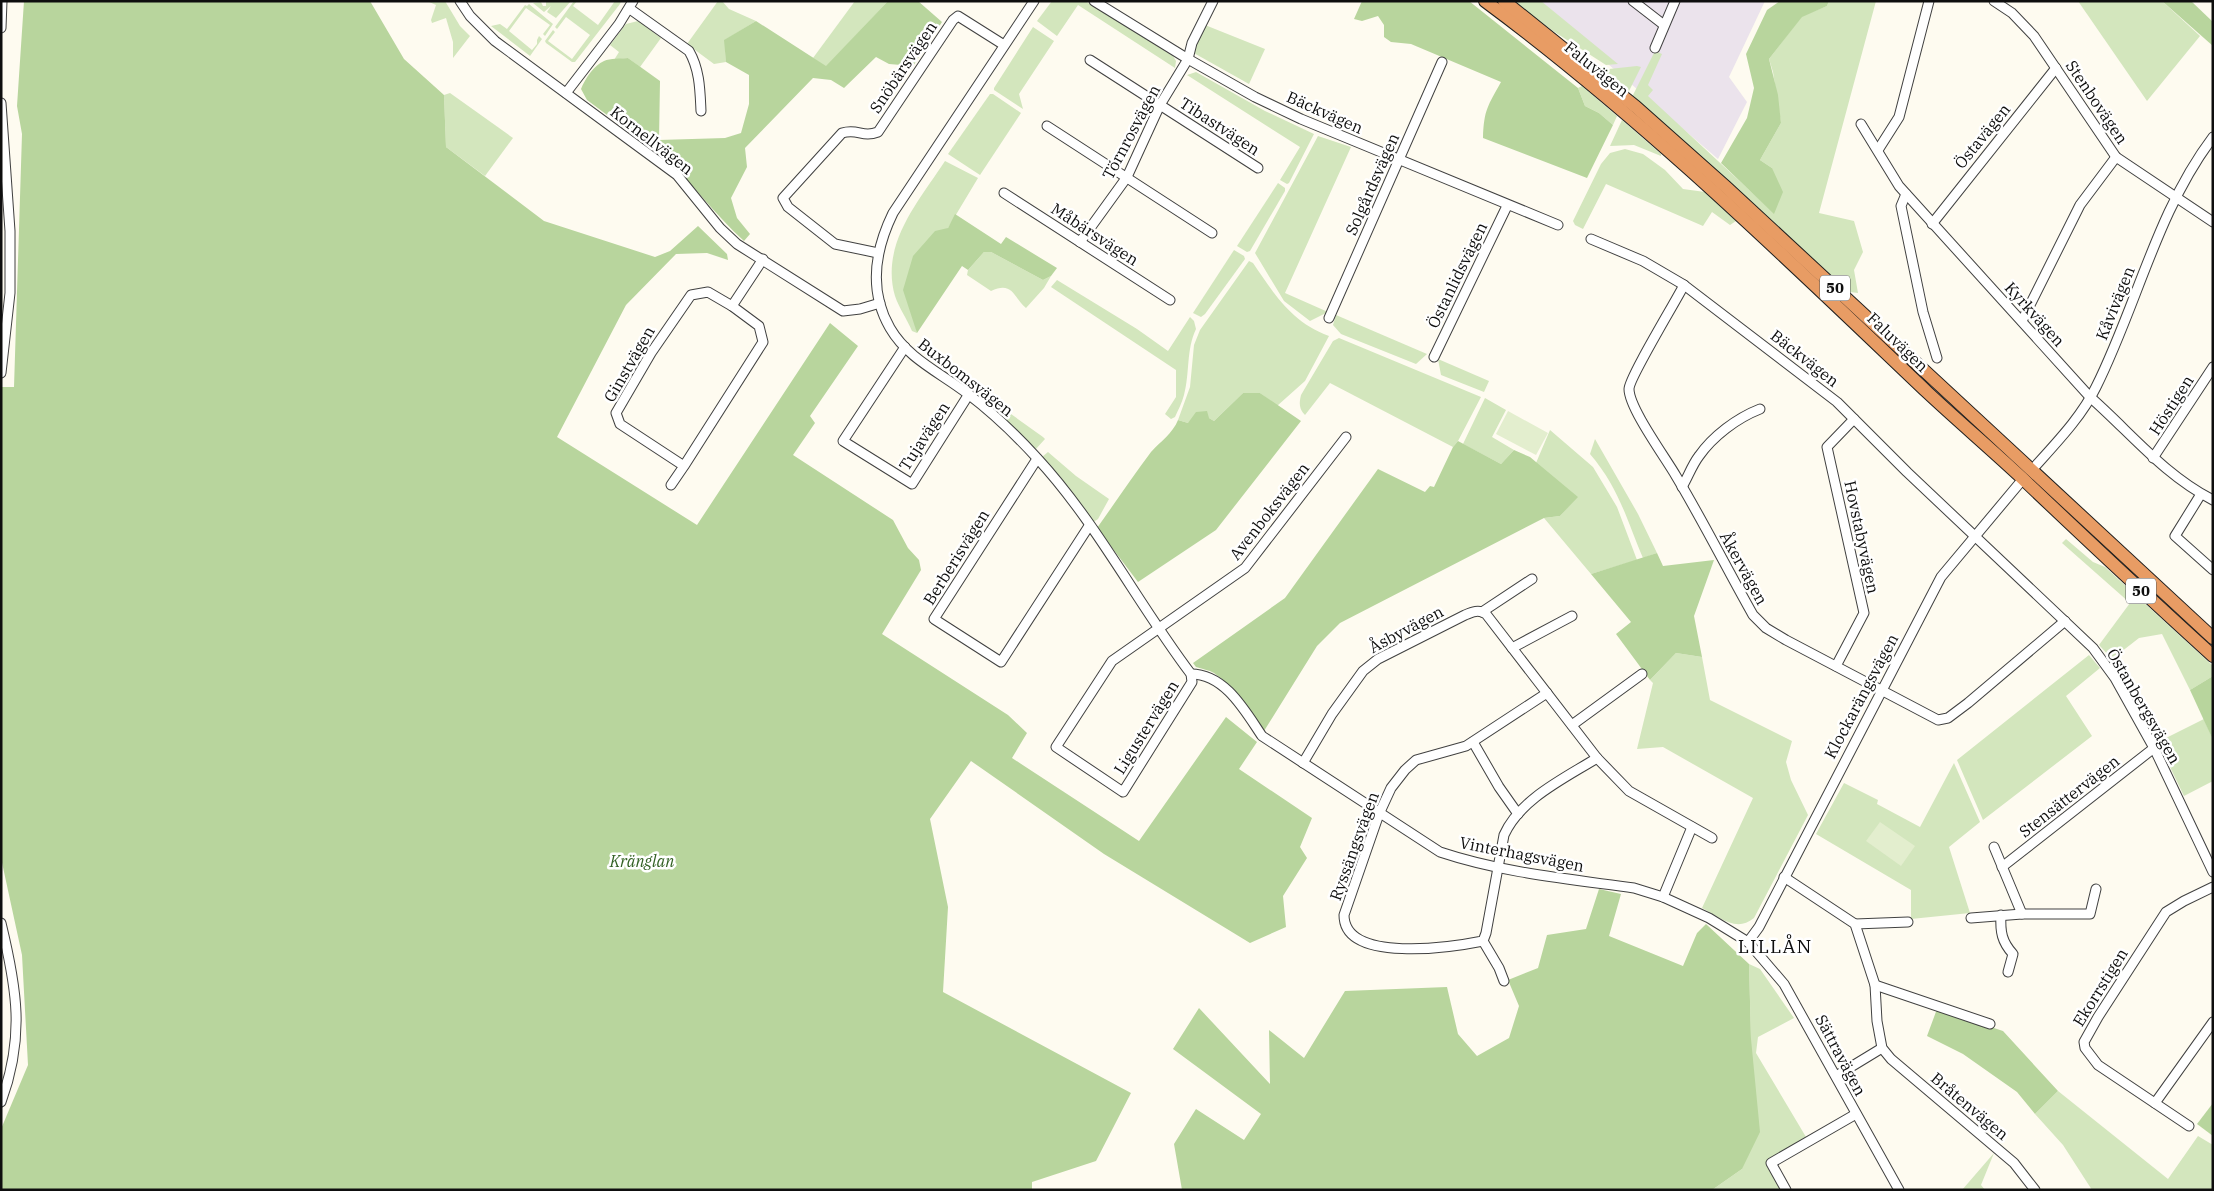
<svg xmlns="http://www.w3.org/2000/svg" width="2214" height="1191" font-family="'IBM Plex Serif',serif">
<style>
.industrial{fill:#ebe3ec}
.green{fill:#d3e6bd}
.forest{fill:#b8d59d}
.pitch{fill:#e3eece}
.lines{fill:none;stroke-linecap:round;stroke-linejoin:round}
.minor-casing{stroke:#414141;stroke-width:11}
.highway-casing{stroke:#1f1f1f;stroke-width:14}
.minor{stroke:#fff;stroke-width:9}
.highway{stroke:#e89c64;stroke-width:12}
.labels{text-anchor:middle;stroke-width:5;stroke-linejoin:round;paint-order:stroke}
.shield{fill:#fff;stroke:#565656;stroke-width:1}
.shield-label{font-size:15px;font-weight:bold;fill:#0e0e0e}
.street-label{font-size:16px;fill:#0e0e0e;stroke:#fff}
.park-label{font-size:16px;font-style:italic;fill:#326124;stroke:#fff}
.quarter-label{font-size:19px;letter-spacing:1px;fill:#0e0e0e;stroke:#fff}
</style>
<rect width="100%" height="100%" fill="#fefbf0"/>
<path class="industrial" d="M1535 1H1765L1729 77 1747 102 1718 159Z"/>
<g class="green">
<path d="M427 1H445L460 26 470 36 453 58V42L446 18 432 23 431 20 436 5Z"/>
<path d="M546 1H571L556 18 547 12 551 6 544 12 533 3 541 2 543 6H546Z"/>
<path d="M574 1H577L573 6 598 25 615 1H621L620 4 575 62H572L546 43 545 41 553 30 555 32 548 41 572 59 590 35 566 17 557 29 555 27Z"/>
<path d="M718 1H722L729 9 756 21 725 40 726 62 714 64 687 44Z"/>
<path d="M855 1H888L826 67 813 58Z"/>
<path d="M1052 1H1085L1173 56 1176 61 1175 68 1078 5 1057 36 1037 21Z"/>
<path d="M1513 1H1541L1618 64 1606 65 1553 31Z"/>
<path d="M1829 1H1876L1819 213 1854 221 1863 252 1854 270 1858 293 1850 292 1632 97 1655 51 1662 54 1648 85 1653 90 1648 96 1774 213 1772 168 1760 160 1781 123 1773 72 1769 59 1802 16 1827 6Z"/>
<path d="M2078 1H2162L2200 36 2147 101Z"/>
<path d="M529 4 553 24 545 36 543 34 550 25 526 8 509 31 532 50 537 44V40L539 36 542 39 530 56 491 26 500 24 507 29 525 5 527 6Z"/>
<path d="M638 21 661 38 640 67 628 58 614 60 619 52 610 45 626 24Z"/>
<path d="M1205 25 1265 49 1249 84 1192 52Z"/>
<path d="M1033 27 1054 41 1019 94 1023 109 994 90V88Z"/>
<path d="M1600 66 1609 69 1637 66 1641 67 1628 93 1598 68Z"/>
<path d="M1196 72 1265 111 1314 134 1289 183 1287 184 1280 180 1300 147 1187 75Z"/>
<path d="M1582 86 1617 116 1613 125 1599 113 1585 106 1578 88Z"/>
<path d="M450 93 513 138 485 176 446 147 444 95Z"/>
<path d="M990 94H993L1021 113 980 175 948 154Z"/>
<path d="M1622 120 1661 154V156L1634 145 1610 146Z"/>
<path d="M1318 136 1351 147 1285 293 1328 312 1310 321 1284 301 1255 253Z"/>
<path d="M1625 149 1643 154 1665 170 1683 189 1705 192 1736 221 1730 225 1712 212 1703 226 1606 184 1583 229 1575 225 1573 221 1601 164 1610 153Z"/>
<path d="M945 161 978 178 948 228 913 315 917 333 912 331C907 319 899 308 895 296 880 244 919 201 945 161Z"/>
<path d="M1278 183 1285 188V191L1250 251 1247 252 1237 246Z"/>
<path d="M1234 250 1244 256 1245 259 1205 314 1201 317 1193 313Z"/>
<path d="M984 252H991L1043 280 1051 276 1044 288 1026 308C1013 297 1013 281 991 291L967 275 968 270Z"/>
<path d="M1249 261 1253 263C1275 295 1291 322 1329 336L1305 381 1277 406 1260 393H1243L1214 421 1209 418 1188 423 1178 420 1190 387 1194 345 1200 330Z"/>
<path d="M1057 280 1137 329 1168 351 1190 317 1194 321 1196 329C1186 350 1190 373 1184 395 1182 403 1178 410 1175 417L1171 419 1165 414 1176 397V370L1051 287Z"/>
<path d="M1336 315 1427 354 1416 364 1341 334 1333 325Z"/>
<path d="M1339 338 1481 397 1458 441 1453 447 1330 383 1305 415C1299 409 1299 403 1301 395L1333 341Z"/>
<path d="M1438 359 1489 381 1484 392 1441 375Z"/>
<path d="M976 389 1043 437 1045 439 1035 450 1000 415 974 393Z"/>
<path d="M1485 398 1506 410 1492 437 1514 450 1501 464 1463 444Z"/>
<path d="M1550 430 1593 467 1617 507 1637 560 1591 574 1544 518 1560 516 1577 497 1536 463Z"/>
<path d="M1595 439 1638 514 1657 553 1643 558C1626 518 1619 488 1590 454Z"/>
<path d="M1048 452 1076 476 1109 499 1098 519 1092 523 1042 457Z"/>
<path d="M2066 539 2093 562 2105 567 2213 666V676L2190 690 2162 634 2139 638 2112 659 2099 645 2130 603 2062 543Z"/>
<path d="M1676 653 1702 657 1710 700 1792 741 1786 762 1791 780 1808 815 1754 918C1736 933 1720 917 1702 908L1753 798 1663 747 1637 749 1653 683 1650 680Z"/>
<path d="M2089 655 2100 668 2066 696 2092 736 1983 820 1957 760Z"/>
<path d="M2204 719 2213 740V781L2184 796 2158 742Z"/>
<path d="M1954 763 1980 822 1949 847 1970 913 1911 919V890L1816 834 1844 783 1878 800 1877 804 1920 827Z"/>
<path d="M1749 964 1760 969 1794 1018 1758 1037 1756 1053 1806 1137 1766 1163 1781 1190H1712L1742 1169 1751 1039Z"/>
<path d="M2058 1091 2168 1179 2198 1136 2213 1145V1190H2092L2063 1145 2035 1114Z"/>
<path d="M1994 1153 1981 1185 1985 1190H1962Z"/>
</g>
<g class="forest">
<path d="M24 1H370L404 59 444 95 446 147 544 221 655 257 670 251 698 226 727 254 728 260 707 253 676 254 626 305 557 437 697 525 830 323 858 346 810 416 815 423 793 455 893 520 908 548 919 560 921 570 882 634 1008 715 1027 733 1012 758 1139 841 1226 717 1257 742 1239 769 1312 818 1300 847 1307 858 1283 896 1286 927 1250 943 1104 854 971 761 930 819 948 907 943 992 1131 1093 1096 1161 1032 1182V1190H1V1129L28 1065 22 955 1 858V387H14L22 134 17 106Z"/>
<path d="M888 1H918L942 22 913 66 889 64 876 57 844 88 831 80 813 78 745 148 747 167 731 198 737 218 750 234 744 241C715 215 693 183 664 158 639 137 612 119 587 100L581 89C585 79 594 65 604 61 610 58 621 59 628 58L660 81 659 140 725 138 741 133 749 104V75L726 62 724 40 756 21 826 66Z"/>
<path d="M1362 1H1469L1578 88 1585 106 1599 113 1613 125 1587 178 1483 138C1484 109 1488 106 1501 82L1411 44 1391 42 1384 37V25L1378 16 1362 21 1354 19Z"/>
<path d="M1780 1H1829L1827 6 1802 17 1769 59 1778 95 1781 123 1760 160 1772 168 1783 192 1774 214 1721 163 1747 118 1754 88 1746 54 1767 10Z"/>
<path d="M2162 1H2191L2213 22V46Z"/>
<path d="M955 214 1001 244 1006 237 1057 268 1051 276 1043 280 991 252H984L968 270 962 266 917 333 903 290 913 256 935 231 948 228Z"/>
<path d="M1243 393H1260L1301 421 1216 530 1138 582 1097 528C1115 503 1132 477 1151 452 1160 442 1173 433 1178 420L1188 423 1196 412 1207 411 1209 418 1214 421Z"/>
<path d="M1458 441 1501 464 1514 450 1530 457 1578 497 1560 516 1544 518 1340 623 1317 646 1264 731C1250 711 1235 687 1214 673 1209 670 1202 669 1196 667L1193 663 1285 598 1378 469 1425 492 1430 486 1434 487 1453 447Z"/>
<path d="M1657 553 1663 566 1714 560 1694 616 1702 657 1676 653 1650 680 1616 634 1631 622 1591 574Z"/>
<path d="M2213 676V740L2190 690Z"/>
<path d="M1599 889 1621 894 1609 936 1683 966 1697 933 1706 924 1749 964 1751 1039 1760 1132 1742 1169 1712 1190H1182L1174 1144 1196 1109 1244 1140 1261 1114 1173 1049 1199 1008 1270 1084 1269 1030 1304 1058 1345 991 1447 987 1458 1034 1477 1056 1509 1038 1519 1006 1508 980 1538 968 1547 935 1586 929Z"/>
<path d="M1937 1009 2003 1031 2058 1091 2035 1114 2017 1092 1963 1054 1927 1036Z"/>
<path d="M2213 1103V1136L2197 1124Z"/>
</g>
<g class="pitch">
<path d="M1508 411 1548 433 1536 455 1496 434Z"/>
<path d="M1880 822 1915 846 1901 866 1866 841Z"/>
</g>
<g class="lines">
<defs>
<g id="minor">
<path d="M460 1 470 16 495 41 677 175 720 228 737 244 843 311 860 309 880 303"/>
<path d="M1034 1 893 213C875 250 868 290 890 328 908 359 941 373 968 394 993 413 1016 435 1037 458 1097 523 1138 604 1191 674L1192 682 1123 792 1056 747 1112 661 1245 568 1346 437"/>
<path d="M1094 1 1188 59 1255 97 1301 119 1558 225"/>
<path d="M1633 1 1664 25"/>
<path d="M1994 1 2012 13 2034 36 2116 157 2213 222"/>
<path d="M630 9 689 51C700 70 700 91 701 111"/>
<path d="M1 28 2 1"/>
<path d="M1655 48 1675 1"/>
<path d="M1090 60 1258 168"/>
<path d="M566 93 619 24 633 1"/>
<path d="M1 103 10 231V293L1 373"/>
<path d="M1861 124 1899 186 2090 397C2131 433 2164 475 2213 500"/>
<path d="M1047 126 1212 233"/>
<path d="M1878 150 1899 117 1929 1"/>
<path d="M1004 193 1170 300"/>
<path d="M1906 194 1901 206 1923 312 1937 358"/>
<path d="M1932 224 2056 68"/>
<path d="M1591 239 1643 261 1684 285 1837 402 1907 472 2093 648 2115 678 2154 748 2213 872"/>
<path d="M1080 242 1127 177 1160 105 1188 59 1192 43 1213 1"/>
<path d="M878 253 835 244 788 207 783 198 842 133C858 128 862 138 878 132L953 20 958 16 1004 45"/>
<path d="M1684 285C1676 301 1629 378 1629 389 1629 408 1665 457 1676 476 1703 521 1727 569 1753 615L1766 628 1786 640 1938 720 1948 718 1968 703 2065 621"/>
<path d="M732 306 763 259"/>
<path d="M1329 318 1442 62"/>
<path d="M2022 321 2080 205 2116 157"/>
<path d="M905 347 843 441 912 484 969 394"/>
<path d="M1434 357 1507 206"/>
<path d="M2153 458 2213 367"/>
<path d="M1037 459 934 619 1001 662 1089 526"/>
<path d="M2031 471C2054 445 2081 418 2096 387 2137 305 2157 211 2213 137"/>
<path d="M671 485 684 466 763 342 759 326 732 306 708 292 691 295 651 353 616 413 620 424 684 466"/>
<path d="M1682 487C1688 477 1692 465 1699 456 1713 436 1737 418 1760 409"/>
<path d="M2201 494 2175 536 2213 570"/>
<path d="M1482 612 1532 579"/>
<path d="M1512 648 1572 616"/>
<path d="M1836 666 1864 613 1827 447 1854 419"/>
<path d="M1191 674C1225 674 1245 711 1262 736L1440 852C1503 873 1569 879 1634 888L1663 897 1709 918 1748 942 1784 984 1899 1190"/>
<path d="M1547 693 1466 746 1416 760 1405 770 1391 788 1379 814 1344 915C1344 964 1453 947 1483 941L1486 933 1504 835C1520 799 1565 778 1597 758"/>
<path d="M1572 725 1642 674"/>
<path d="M1473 742 1499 787 1518 814"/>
<path d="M1303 763 1332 714 1363 671 1378 659 1465 615C1472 612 1479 609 1486 614L1597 758 1629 791 1712 838"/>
<path d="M1994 847 2022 914"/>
<path d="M2002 867 2154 748"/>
<path d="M1784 877 1855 924 1875 985 1877 1021 1882 1048 1891 1059 2014 1163 2035 1190"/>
<path d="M1663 897 1692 827"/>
<path d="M2001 915C2000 932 2002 942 2013 954L2008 972"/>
<path d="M1971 918 2022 914H2090L2096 889"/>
<path d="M1 923C17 989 25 1037 1 1102"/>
<path d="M1855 924 1908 922"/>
<path d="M1483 941 1499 968 1504 981"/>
<path d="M1748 942 1759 927 1941 577 2023 479"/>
<path d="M1875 985 1990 1024"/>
<path d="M1836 1076 1882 1048"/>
<path d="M2155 1103 2213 1022"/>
<path d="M2189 1126 2098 1065 2085 1048 2084 1042 2098 1017 2166 912 2184 901 2213 887"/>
<path d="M1786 1190 1771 1163 1856 1114"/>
</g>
<g id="highway">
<path d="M1485 1C1643 118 1785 257 1927 392 1958 421 1991 449 2022 478 2085 538 2148 597 2213 656"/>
<path d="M1504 1 1636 107 1726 187 2213 638"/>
</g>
</defs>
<use href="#minor" class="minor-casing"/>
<use href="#highway" class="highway-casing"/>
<use href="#minor" class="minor"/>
<use href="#highway" class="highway"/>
</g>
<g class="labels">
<g class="shield">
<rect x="1820" y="275.5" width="30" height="25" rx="4"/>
<rect x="2126" y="578.5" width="30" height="25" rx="4"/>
</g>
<g class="shield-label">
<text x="1835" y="293">50</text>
<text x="2141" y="596">50</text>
</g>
<g class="street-label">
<text transform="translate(903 67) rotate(-56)" y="6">Snöbärsvägen</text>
<text transform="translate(1597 69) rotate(39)" y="6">Faluvägen</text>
<text transform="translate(2097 102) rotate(56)" y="6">Stenbovägen</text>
<text transform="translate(1325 112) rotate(24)" y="6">Bäckvägen</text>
<text transform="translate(1220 126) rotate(33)" y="6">Tibastvägen</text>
<text transform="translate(1131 132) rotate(-62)" y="6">Törnrosvägen</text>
<text transform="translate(1982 136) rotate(-51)" y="6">Östavägen</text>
<text transform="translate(652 140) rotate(38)" y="6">Kornellvägen</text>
<text transform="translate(1372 184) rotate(-66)" y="6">Solgårdsvägen</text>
<text transform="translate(1095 234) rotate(33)" y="6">Måbärsvägen</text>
<text transform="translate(1457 275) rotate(-64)" y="6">Östanlidsvägen</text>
<text transform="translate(2115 303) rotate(-68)" y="6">Kåvivägen</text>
<text transform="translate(2035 314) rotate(48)" y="6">Kyrkvägen</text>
<text transform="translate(1898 342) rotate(44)" y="6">Faluvägen</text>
<text transform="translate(1805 358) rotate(38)" y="6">Bäckvägen</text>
<text transform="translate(629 364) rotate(-60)" y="6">Ginstvägen</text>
<text transform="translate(966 377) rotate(38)" y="6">Buxbomsvägen</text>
<text transform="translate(2171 405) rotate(-57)" y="6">Höstigen</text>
<text transform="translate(924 436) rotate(-57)" y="6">Tujavägen</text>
<text transform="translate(1269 511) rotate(-52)" y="6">Avenboksvägen</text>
<text transform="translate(1862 537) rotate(78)" y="6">Hovstabyvägen</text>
<text transform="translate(956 557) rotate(-58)" y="6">Berberisvägen</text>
<text transform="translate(1744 568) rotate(61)" y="6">Åkervägen</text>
<text transform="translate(1406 629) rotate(-28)" y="6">Åsbyvägen</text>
<text transform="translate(1861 696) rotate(-62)" y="6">Klockarängsvägen</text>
<text transform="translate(2144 706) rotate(60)" y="6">Östanbergsvägen</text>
<text transform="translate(1146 727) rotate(-58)" y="6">Ligustervägen</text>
<text transform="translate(2069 796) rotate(-38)" y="6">Stensättervägen</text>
<text transform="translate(1354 846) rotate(-70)" y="6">Ryssängsvägen</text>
<text transform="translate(1522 854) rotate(11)" y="6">Vinterhagsvägen</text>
<text transform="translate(2100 987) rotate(-58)" y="6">Ekorrstigen</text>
<text transform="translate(1841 1055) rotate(62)" y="6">Sättravägen</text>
<text transform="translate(1970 1106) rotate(40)" y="6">Bråtenvägen</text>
</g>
<g class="park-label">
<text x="642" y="867">Kränglan</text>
</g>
<g class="quarter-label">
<text x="1775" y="953">LILLÅN</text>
</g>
</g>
<rect width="2214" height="1191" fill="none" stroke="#0e0e0e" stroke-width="5"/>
</svg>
